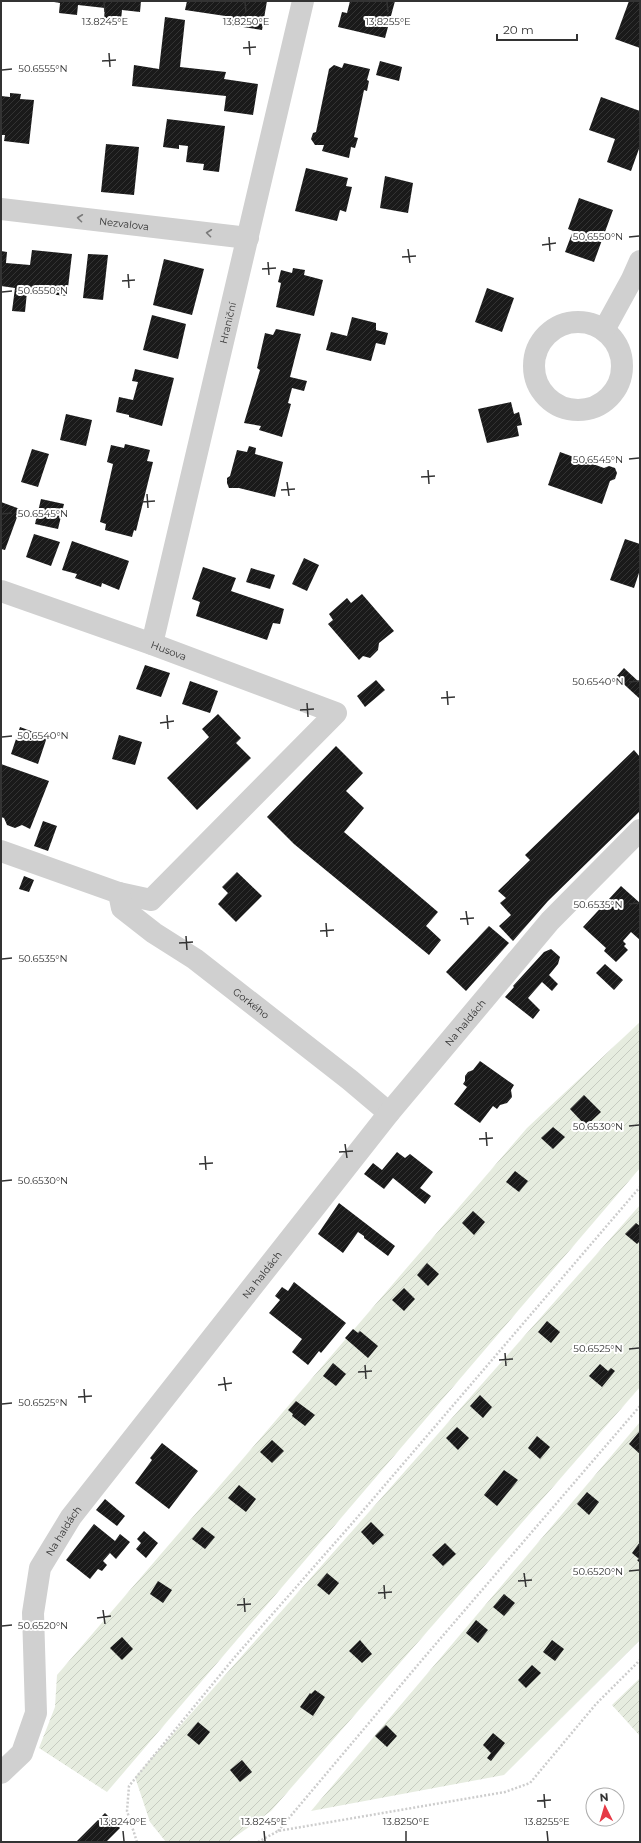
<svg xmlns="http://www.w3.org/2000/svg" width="641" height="1843" font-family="Montserrat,sans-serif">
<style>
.garden{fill:url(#garden-furrows)}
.building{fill:url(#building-hatch)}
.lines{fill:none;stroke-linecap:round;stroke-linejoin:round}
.path{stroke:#cdcdcd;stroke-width:2.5;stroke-dasharray:2 2;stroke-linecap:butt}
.minor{stroke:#d0d0d0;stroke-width:22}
.oneway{stroke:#7a7a7a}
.ticks{fill:none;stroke:#333;stroke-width:1.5}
.labels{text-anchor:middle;stroke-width:4;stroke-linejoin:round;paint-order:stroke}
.street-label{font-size:10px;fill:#333;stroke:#fff}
.ticks-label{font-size:10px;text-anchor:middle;fill:#333;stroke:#fff;stroke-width:4;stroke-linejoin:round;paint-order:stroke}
</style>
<defs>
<pattern id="garden-furrows" width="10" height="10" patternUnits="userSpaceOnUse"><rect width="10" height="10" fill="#e6ecdf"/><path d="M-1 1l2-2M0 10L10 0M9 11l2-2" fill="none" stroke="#c6cbc0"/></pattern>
<pattern id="building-hatch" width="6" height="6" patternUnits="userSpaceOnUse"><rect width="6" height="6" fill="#1a1a1a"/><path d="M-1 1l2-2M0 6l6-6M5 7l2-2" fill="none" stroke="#333"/></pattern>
</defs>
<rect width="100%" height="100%" fill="#fff"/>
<g class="garden">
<path d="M640 1022V1168L107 1792 39 1748 55 1707 57 1675 527 1128Z"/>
<path d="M640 1205V1387L271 1811 228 1842H166L150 1822 135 1777Z"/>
<path d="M640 1422V1640L504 1775 311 1811Z"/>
<path d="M640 1678V1736L612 1705Z"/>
</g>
<g class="building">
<path d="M48 1H141L140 12 122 10 121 20 104 18 105 8 78 5 77 15 59 13 60 3Z"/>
<path d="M187 1H267L262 30 230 25 232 17 185 10Z"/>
<path d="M350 1H395L385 38 338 27 342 12 347 13Z"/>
<path d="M629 1H640V48L615 39Z"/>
<path d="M165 17 185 20 180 67 226 72 224 79 258 84 253 115 224 111 226 96 132 86 134 65 159 69Z"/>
<path d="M380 61 402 67 399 81 376 75Z"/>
<path d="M344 63 370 69 367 80 369 81 367 91 364 90 354 137 358 138 355 148 351 147 349 158 322 151 324 145H315L311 139 313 133 316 132 329 69 334 65 342 68Z"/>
<path d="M10 93 21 94 20 99 34 100 29 144 4 141 5 135H1V96L10 97Z"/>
<path d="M601 97 640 111V146L631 171 607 162 615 139 589 130Z"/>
<path d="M167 119 225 126 219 172 203 170 204 164 186 162 188 146 179 145V149L163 147Z"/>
<path d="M106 144 139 147 134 195 101 192Z"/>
<path d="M306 168 348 178 346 186 352 187 346 212 340 210 337 221 295 211Z"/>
<path d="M385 176 413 183 408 213 380 208Z"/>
<path d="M579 198 613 210 594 262 565 252 573 231 568 229Z"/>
<path d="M32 250 72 254 67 296 27 292 25 312 12 311 15 288 1 286V251L7 252 6 263 30 265Z"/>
<path d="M88 254 108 255 103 300 83 298Z"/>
<path d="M164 259 204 269 192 315 153 305Z"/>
<path d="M293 268 305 270 304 275 323 280 314 316 276 307 281 283 278 282 281 270 292 273Z"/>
<path d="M487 288 514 298 502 332 475 322Z"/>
<path d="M152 315 186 324 178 359 143 350Z"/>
<path d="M352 317 376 323V330L388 333 385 345 376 343 371 361 326 350 331 332 347 336Z"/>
<path d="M276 329 301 334 290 377 307 381 304 391 292 388 288 403 291 404 282 437 259 430 261 426 244 423 260 370 257 368 265 333 273 335Z"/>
<path d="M135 369 174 378 162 426 129 417V415L116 412 119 397 133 400 138 382 132 381Z"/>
<path d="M511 402 514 414 519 412 522 425 517 426 519 436 487 443 478 409Z"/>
<path d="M66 414 92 420 86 446 60 440Z"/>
<path d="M125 444 150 450 147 461 153 462 136 531 134 530 132 537 105 530 106 524 100 522 113 464 107 462 111 445 124 448Z"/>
<path d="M249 446 256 448 255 454 283 462 275 497 239 488H229L227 483V478L230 476 237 450 247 452Z"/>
<path d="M32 449 49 454 38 487 21 482Z"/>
<path d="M560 452 604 468 609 466 615 468 617 473 615 479 610 481 602 504 548 485Z"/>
<path d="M41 499 64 504 58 529 35 524Z"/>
<path d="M1 502 20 509 5 550 1 549Z"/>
<path d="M34 534 60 542 51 566 26 557Z"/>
<path d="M625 539 640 544V570L634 588 610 580Z"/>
<path d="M72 541 129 561 119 590 102 583 101 587 75 578 77 574 62 570Z"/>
<path d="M304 558 319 565 307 591 292 584Z"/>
<path d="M203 567 236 578 231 591 284 609 280 624 273 623 267 640 196 616 200 602 192 599Z"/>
<path d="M251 568 275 575 270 589 246 582Z"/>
<path d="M362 594 394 631 379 643 378 650 370 658 363 656 359 660 328 624 333 620 329 614 347 598 351 603Z"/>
<path d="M145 665 170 673 161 697 136 689Z"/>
<path d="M624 668 640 683V699L616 677Z"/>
<path d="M376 680 385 690 365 707 357 696Z"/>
<path d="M190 681 218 691 210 713 182 704Z"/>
<path d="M218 714 241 738 236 743 251 758 197 810 167 778 209 737 202 729Z"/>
<path d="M20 727 47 737 38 764 11 754Z"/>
<path d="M119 735 142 742 135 765 112 759Z"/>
<path d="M336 746 363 773 346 791 364 808 344 832 438 912 426 926 441 940 429 955 294 844 267 817Z"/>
<path d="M634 750 640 757V811L548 901 513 941 499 926 511 915 500 903 506 898 498 891 530 860 525 855Z"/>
<path d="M1 764 49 781 30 829 22 825 15 828 7 825 4 818 1 817Z"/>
<path d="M43 821 57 826 48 851 34 846Z"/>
<path d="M237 872 262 896 236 922 218 904 228 893 222 887Z"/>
<path d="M24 876 34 880 29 892 19 889Z"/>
<path d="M621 886 640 903V940L631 932 623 941 626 944 624 946 628 950 616 962 604 951 606 948 583 927Z"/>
<path d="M489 926 509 943 466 991 446 972Z"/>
<path d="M551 949 560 957 558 964 549 975 558 984 552 991 542 982 528 998 540 1010 533 1019 505 997 514 987 513 986 544 952Z"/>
<path d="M605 964 623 980 614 990 596 973Z"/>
<path d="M480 1061 514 1085 511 1090 512 1097 507 1103 500 1105 497 1109 493 1106 480 1123 454 1104 467 1087 463 1084 465 1081V1076L468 1072 473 1070Z"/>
<path d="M584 1095 601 1112 586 1126 570 1109Z"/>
<path d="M553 1127 565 1137 553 1149 541 1138Z"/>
<path d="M397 1152 405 1158 410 1154 433 1172 420 1188 431 1196 425 1204 393 1178 384 1189 364 1174 373 1163 382 1170Z"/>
<path d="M515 1171 528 1181 519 1192 506 1182Z"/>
<path d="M339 1203 395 1246 388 1256 364 1238V1236L358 1232 343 1253 318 1234Z"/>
<path d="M473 1211 485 1222 474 1235 462 1223Z"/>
<path d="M636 1223 640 1226V1241L637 1244 625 1234Z"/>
<path d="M427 1263 439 1274 428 1286 417 1275Z"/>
<path d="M294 1282 346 1323 321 1353 319 1351 308 1365 292 1352 302 1339 269 1313 280 1300 275 1296 282 1287 288 1291Z"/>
<path d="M404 1288 415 1299 404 1311 392 1300Z"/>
<path d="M547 1321 560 1332 551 1343 538 1332Z"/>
<path d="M353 1329 358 1333 360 1331 378 1346 368 1358 345 1338Z"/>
<path d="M333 1363 346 1374 336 1386 323 1376Z"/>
<path d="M600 1364 608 1371 611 1368 615 1371 602 1387 589 1376Z"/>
<path d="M480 1395 492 1407 483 1418 470 1406Z"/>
<path d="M296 1401 315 1415 305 1426 292 1416 293 1414 288 1410Z"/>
<path d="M457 1427 469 1438 458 1450 446 1438Z"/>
<path d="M639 1432 640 1433V1454L629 1444Z"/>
<path d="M537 1436 550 1447 540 1459 528 1448Z"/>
<path d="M272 1440 284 1451 272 1463 260 1452Z"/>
<path d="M162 1443 198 1471 169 1509 135 1483 152 1460 150 1458Z"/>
<path d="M504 1470 518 1480 497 1506 484 1495Z"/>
<path d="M239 1485 256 1499 246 1512 228 1498Z"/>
<path d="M587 1492 599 1502 589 1515 577 1504Z"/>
<path d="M105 1499 125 1516 117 1526 96 1510Z"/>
<path d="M371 1522 384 1535 373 1545 361 1532Z"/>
<path d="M94 1524 115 1541 120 1534 130 1542 116 1559 110 1553 103 1561 107 1565 102 1571 98 1569 90 1579 66 1560Z"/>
<path d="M202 1527 215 1537 205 1549 192 1539Z"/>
<path d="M144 1531 158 1543 146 1558 136 1549 141 1543 137 1539Z"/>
<path d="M640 1542V1563L637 1560 639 1559 632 1553Z"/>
<path d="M445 1543 456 1554 443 1566 432 1555Z"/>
<path d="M327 1573 339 1583 329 1595 317 1585Z"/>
<path d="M158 1581 172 1590 163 1603 150 1594Z"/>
<path d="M504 1594 515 1603 504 1616 493 1607Z"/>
<path d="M476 1620 488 1630 478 1643 466 1633Z"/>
<path d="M122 1637 133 1649 122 1660 110 1648Z"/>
<path d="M360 1640 372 1654 362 1663 349 1651Z"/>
<path d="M552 1640 564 1649 555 1661 543 1652Z"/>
<path d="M532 1665 541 1673 526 1688 518 1680Z"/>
<path d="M315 1690 325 1697 313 1716 300 1707 310 1693 311 1694Z"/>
<path d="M198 1722 210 1732 199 1745 187 1735Z"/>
<path d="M386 1725 397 1736 387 1747 375 1736Z"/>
<path d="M493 1733 505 1743 491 1761 487 1758 491 1753 483 1745Z"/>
<path d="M242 1760 252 1772 240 1782 230 1770Z"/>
<path d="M105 1813 120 1828 106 1842H76Z"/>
</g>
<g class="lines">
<g class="path">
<path d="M278 1831 422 1660 640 1406"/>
<path d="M137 1842 127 1811 129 1786 234 1658 355 1520 640 1187"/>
<path d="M258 1842 278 1831 505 1792 530 1783 596 1704 640 1660"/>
</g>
<g class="minor">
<path id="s1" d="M1 209 248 238"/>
<circle cx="578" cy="366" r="44"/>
<path d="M604 330 632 279 640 261"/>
<path id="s2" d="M1 591 152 644 336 713 151 900 119 893 1 851"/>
<path id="s3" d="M152 644 303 1"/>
<path id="s4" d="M119 893 122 908 154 933 195 959 350 1080 389 1113"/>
<path id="s5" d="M1 1773 22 1753 36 1713 33 1613 40 1568 71 1517 389 1113 550 921 640 830"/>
</g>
</g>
<defs><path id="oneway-chevron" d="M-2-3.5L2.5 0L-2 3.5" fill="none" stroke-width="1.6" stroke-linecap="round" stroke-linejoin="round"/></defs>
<g class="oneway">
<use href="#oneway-chevron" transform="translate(80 218) rotate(-173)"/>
<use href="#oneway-chevron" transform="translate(209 233) rotate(-173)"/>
</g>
<path class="ticks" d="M104 2 105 12M245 2 246 12M387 2 388 12M249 41 250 55M243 48 256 47M109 53 110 67M102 61 116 60M2 70 12 69M549 237 550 251M629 237 639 236M542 245 556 243M408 249 410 263M402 257 416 256M268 262 269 275M262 269 276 268M128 274 129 288M122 281 135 280M2 292 12 291M629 459 639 458M428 470 429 484M421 477 435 476M287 482 289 496M281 490 295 489M147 494 148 508M141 502 155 501M2 514 12 513M629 682 639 681M447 691 448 705M441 698 455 697M307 703 308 717M300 710 314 709M167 715 168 729M160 723 174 721M2 737 12 736M629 904 639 903M466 911 468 925M460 919 474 918M326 923 327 937M320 931 334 930M186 936 187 950M179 943 193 942M2 959 12 958M629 1126 639 1125M486 1132 487 1146M479 1139 493 1138M345 1144 347 1158M339 1152 353 1151M205 1156 206 1170M199 1164 213 1163M2 1181 12 1180M629 1349 639 1348M505 1353 506 1366M499 1360 513 1359M365 1365 366 1379M358 1372 372 1371M224 1377 226 1391M218 1385 232 1383M84 1389 85 1403M78 1397 92 1396M2 1404 12 1403M629 1571 639 1570M524 1573 526 1587M518 1581 532 1580M384 1585 385 1599M378 1593 392 1592M244 1598 245 1612M237 1605 251 1604M103 1610 105 1624M97 1618 111 1616M2 1626 12 1625M544 1794 545 1808M537 1801 551 1800M123 1831 124 1841M264 1831 265 1841M406 1831V1841M547 1831 548 1841"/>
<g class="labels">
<g class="street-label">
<text dy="4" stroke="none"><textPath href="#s1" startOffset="124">Nezvalova</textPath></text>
<text dy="4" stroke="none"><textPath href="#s3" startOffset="330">Hraniční</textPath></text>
<text dy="4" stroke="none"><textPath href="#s2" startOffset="178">Husova</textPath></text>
<text dy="4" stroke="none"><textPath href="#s4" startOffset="176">Gorkého</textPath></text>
<text dy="4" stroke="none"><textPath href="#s5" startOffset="909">Na haldách</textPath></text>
<text dy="4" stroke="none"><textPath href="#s5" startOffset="585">Na haldách</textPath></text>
<text dy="4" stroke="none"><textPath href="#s5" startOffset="261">Na haldách</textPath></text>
</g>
</g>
<g class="ticks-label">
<text x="105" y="25">13.8245°E</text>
<text x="246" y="25">13.8250°E</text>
<text x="388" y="25">13.8255°E</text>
<text x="43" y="72">50.6555°N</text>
<text x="598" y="240">50.6550°N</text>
<text x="43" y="294">50.6550°N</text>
<text x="598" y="463">50.6545°N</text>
<text x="43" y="517">50.6545°N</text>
<text x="598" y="685">50.6540°N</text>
<text x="43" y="739">50.6540°N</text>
<text x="598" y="908">50.6535°N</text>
<text x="43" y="962">50.6535°N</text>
<text x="598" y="1130">50.6530°N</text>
<text x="43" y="1184">50.6530°N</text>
<text x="598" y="1352">50.6525°N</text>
<text x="43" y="1406">50.6525°N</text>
<text x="598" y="1575">50.6520°N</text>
<text x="43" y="1629">50.6520°N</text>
<text x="123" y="1825">13.8240°E</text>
<text x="264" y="1825">13.8245°E</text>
<text x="406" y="1825">13.8250°E</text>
<text x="547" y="1825">13.8255°E</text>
</g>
<rect width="641" height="1843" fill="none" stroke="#333333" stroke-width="4"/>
<g transform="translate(605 1807) rotate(355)"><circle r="19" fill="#ffffff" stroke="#adadad"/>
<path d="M0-3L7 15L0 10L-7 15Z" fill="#e63946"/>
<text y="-6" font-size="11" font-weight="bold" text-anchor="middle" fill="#333333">N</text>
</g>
<path d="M497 34v6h80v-6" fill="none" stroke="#333333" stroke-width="2"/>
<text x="503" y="34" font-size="12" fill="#333333" stroke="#ffffff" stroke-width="3" paint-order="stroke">20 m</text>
</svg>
